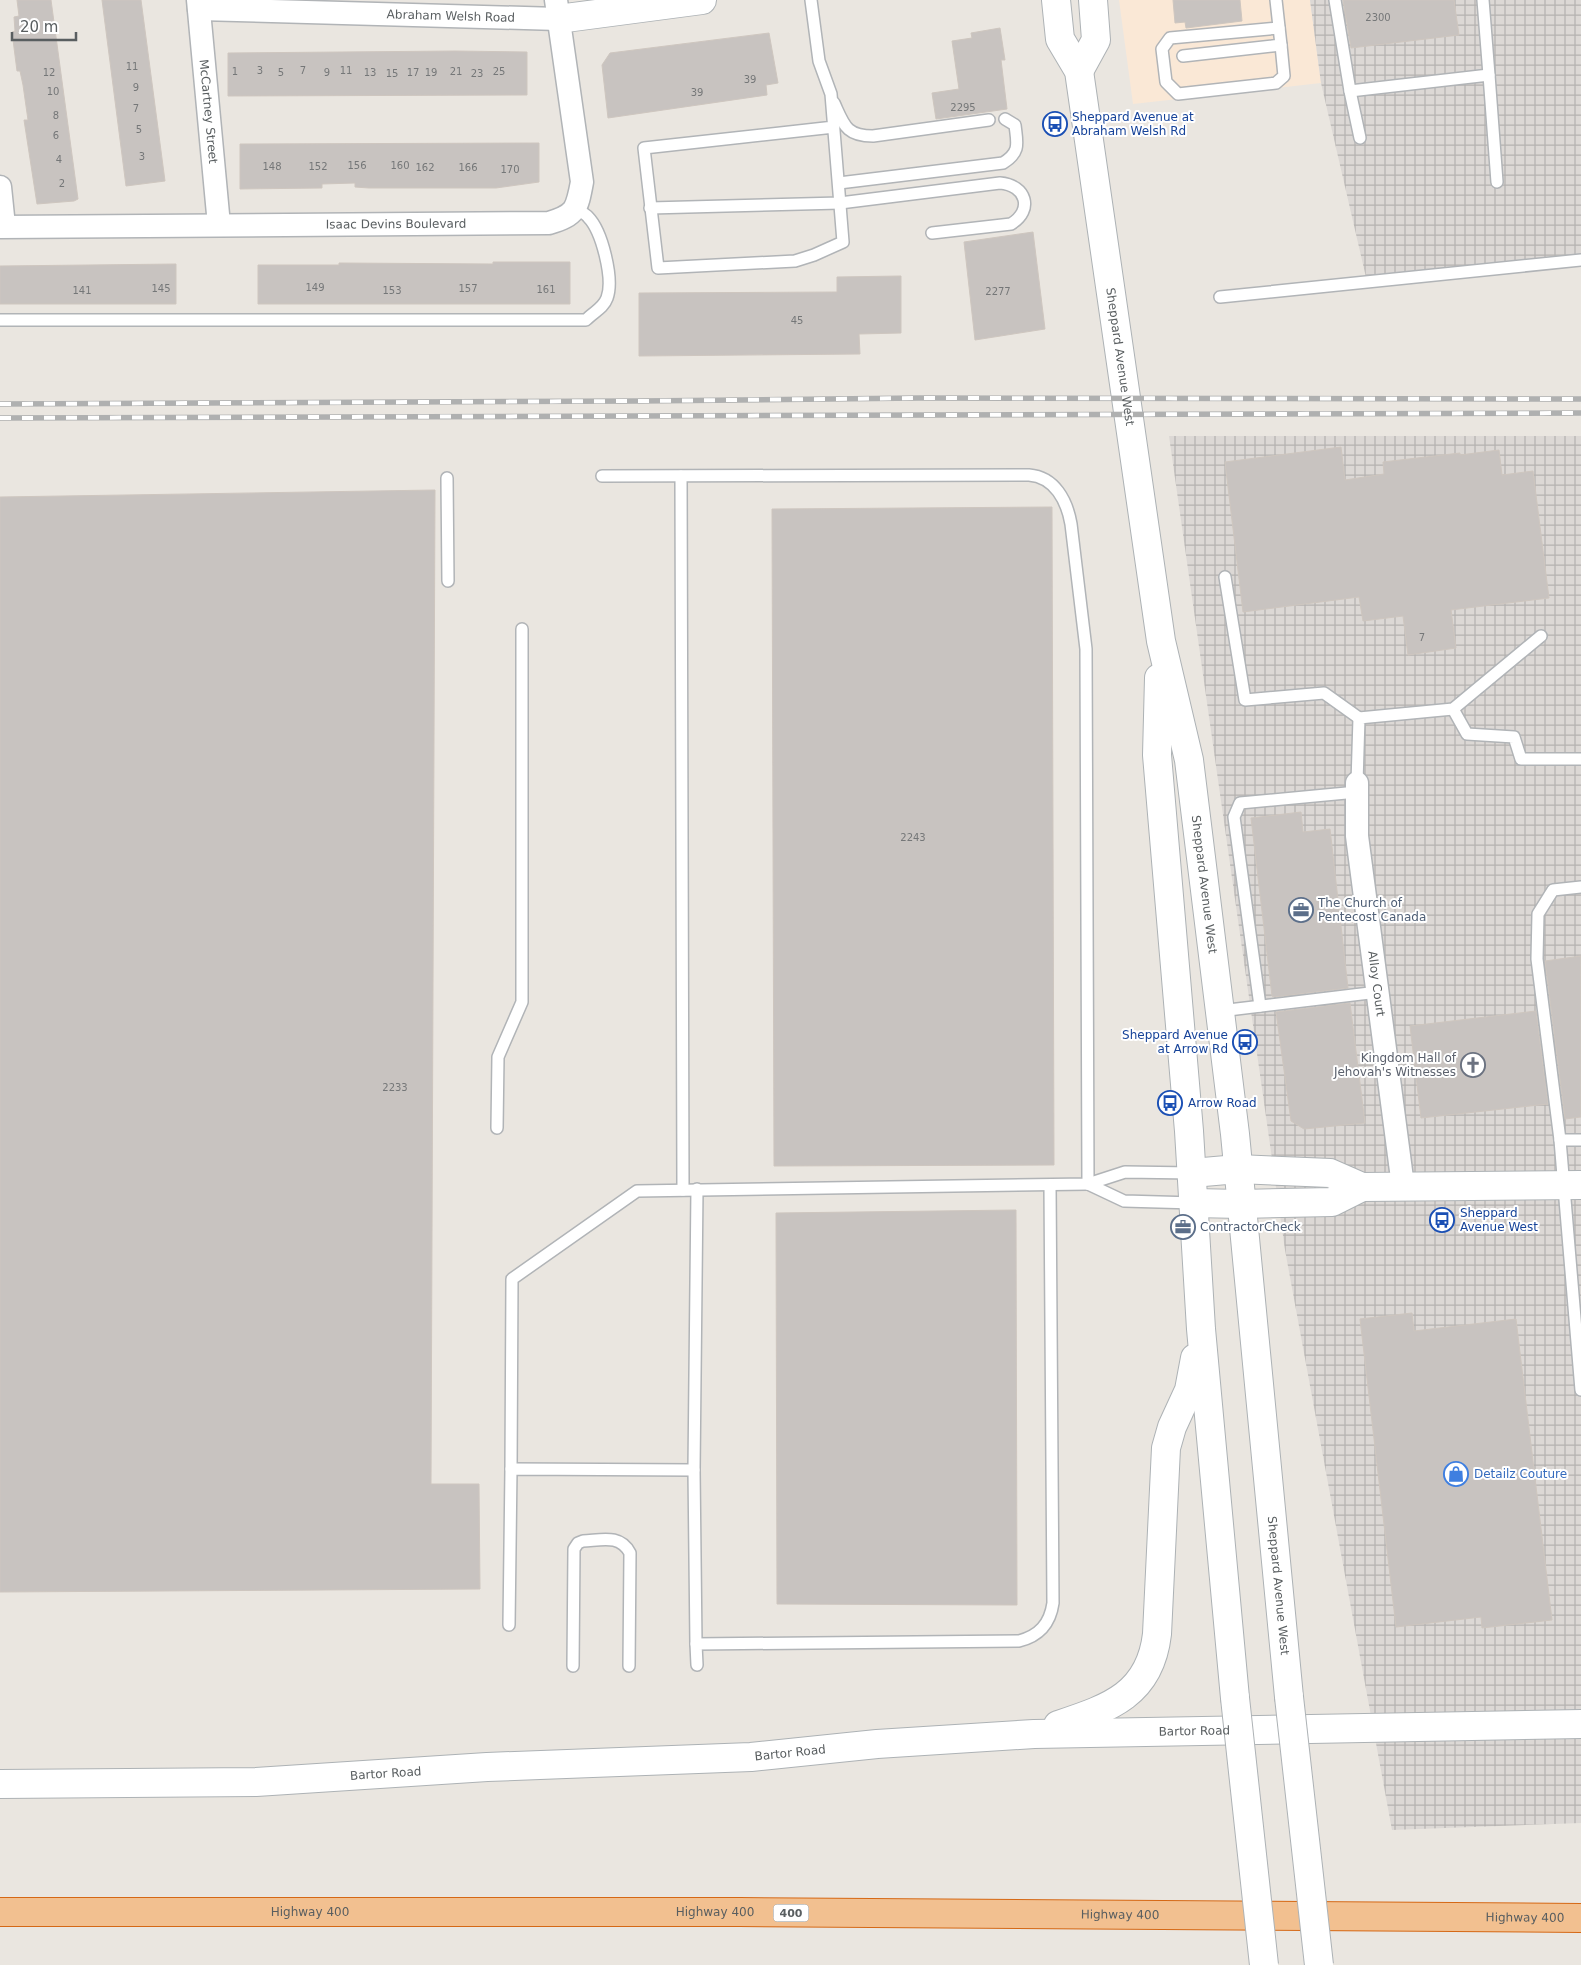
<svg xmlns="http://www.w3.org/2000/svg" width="1581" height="1965" font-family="'DejaVu Sans',sans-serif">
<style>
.commercial{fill:#fae8d6}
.industrial{fill:url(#industrial-grid)}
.building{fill:#c8c3c0;stroke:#cec6bf}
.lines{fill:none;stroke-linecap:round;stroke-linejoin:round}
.lane-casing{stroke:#b1b4b7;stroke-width:14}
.street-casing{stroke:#b1b4b7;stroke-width:25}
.secondary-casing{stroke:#adb2b5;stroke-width:30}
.highway-casing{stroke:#d56815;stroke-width:30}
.lane{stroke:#fff;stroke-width:11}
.street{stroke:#fff;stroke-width:22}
.secondary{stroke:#fff;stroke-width:28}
.highway{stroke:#f2c090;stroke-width:28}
.rail-casing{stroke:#afb0b0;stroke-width:5.5}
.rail{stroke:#fff;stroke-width:4;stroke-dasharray:11;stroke-linecap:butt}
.secondary-bridge-casing{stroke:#adb2b5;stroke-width:30;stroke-linecap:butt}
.secondary-bridge{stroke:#fff;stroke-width:28}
.labels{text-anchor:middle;stroke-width:4;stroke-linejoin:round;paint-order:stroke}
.number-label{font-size:10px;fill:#757778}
.shield{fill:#fff;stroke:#8b8e90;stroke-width:1}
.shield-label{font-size:11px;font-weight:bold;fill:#595e60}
.street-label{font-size:12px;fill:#595e60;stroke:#fff}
.transit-label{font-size:12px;fill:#164399;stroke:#fff;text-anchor:start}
.service-label{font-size:12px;fill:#4e5e75;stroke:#fff;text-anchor:start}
.worship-label{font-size:12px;fill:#5b616d;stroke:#fff;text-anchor:end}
.shop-label{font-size:12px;fill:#366cbe;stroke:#fff;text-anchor:start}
</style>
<defs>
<pattern id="industrial-grid" width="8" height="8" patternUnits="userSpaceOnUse" patternTransform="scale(1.25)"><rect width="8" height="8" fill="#dcd8d5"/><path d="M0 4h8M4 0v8" fill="none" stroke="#b5b2b0"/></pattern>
</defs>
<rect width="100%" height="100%" fill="#eae6e0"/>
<path class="commercial" d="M1119 0H1310L1321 83 1133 104Z"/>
<g class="industrial">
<path d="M1310 0H1581V265L1368 286 1321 83Z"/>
<path d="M1169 436H1581V1823L1392 1830 1285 1250Z"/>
</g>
<g class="building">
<path d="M17 0H51L78 199 74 201 37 204 24 120H28L23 85 20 71H17L12 32 15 31 14 17 19 16Z"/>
<path d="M102 0H141L165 181 126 186Z"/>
<path d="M1173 0H1240L1242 21 1186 28 1185 22 1175 23Z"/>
<path d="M1343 0H1454L1459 35 1351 48Z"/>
<path d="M1000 28 1005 60H1001L1007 109 936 119 932 93 959 89 952 41 972 38 971 33Z"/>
<path d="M769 33 778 83 766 85 767 95 608 118 602 65 610 53Z"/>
<path d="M455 51 527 52V95L228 96V53Z"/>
<path d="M539 143V182L496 188H369L355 187V183L322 184V188L240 189V144Z"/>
<path d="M1033 232 1045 329 975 340 964 242Z"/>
<path d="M493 262H570V304H258V265H339V263L493 264Z"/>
<path d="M176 264V304H0V266Z"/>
<path d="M901 276V333L859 334 860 354 639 356V293L837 292V277Z"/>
<path d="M1341 447 1345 480 1384 474 1383 462 1460 453V455L1499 450 1502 475 1533 471 1549 598 1451 610 1456 648 1408 655 1403 616 1363 621 1359 597 1243 612 1225 462Z"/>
<path d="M435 490 431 1484H479L480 1589 0 1592V497Z"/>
<path d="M1052 507 1054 1165 774 1166 772 509Z"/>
<path d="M1301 812 1303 832 1330 829 1348 988 1274 997 1272 996 1251 818Z"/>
<path d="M1581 956V1117L1565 1119 1545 961Z"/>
<path d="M1350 1003 1365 1123 1304 1129 1291 1121 1276 1012Z"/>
<path d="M1536 1011 1548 1104 1421 1118 1410 1026Z"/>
<path d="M1016 1210 1017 1605 777 1604 776 1213Z"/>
<path d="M1412 1313 1414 1331 1516 1319 1552 1620 1482 1628 1481 1617 1396 1627 1360 1319Z"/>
</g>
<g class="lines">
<defs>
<g id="lane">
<path d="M811 0 819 61 831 94 843 242 814 255 795 261 658 268 644 148 834 127"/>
<path d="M1335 0 1350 91 1489 75 1497 182"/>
<path d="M1483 0 1489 75"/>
<path d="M1279 28 1170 38 1162 49 1166 82 1178 94 1276 83 1284 76 1281 45"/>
<path d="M1183 56 1281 45 1276 0"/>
<path d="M1350 91 1360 138"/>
<path d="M834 103C844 125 846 136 873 136L989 120"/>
<path d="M839 183 1003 163C1021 152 1017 143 1015 125L1005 119"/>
<path d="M650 208 840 203 1000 183C1026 185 1034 210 1011 224L932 233"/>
<path d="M1220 297 1581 260"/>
<path d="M0 320H586C593 312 603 309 607 298 614 279 602 231 588 217 585 213 579 211 575 209"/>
<path d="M602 476 1029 475C1055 477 1067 501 1071 524L1086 649 1088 1184"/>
<path d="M681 476 683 1190"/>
<path d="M447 478 448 581"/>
<path d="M1225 577 1245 700 1324 693 1359 718"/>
<path d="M1453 709 1467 734 1514 737 1521 759H1581"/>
<path d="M1357 783 1359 718 1453 709 1541 636"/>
<path d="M1260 1006 1234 817 1240 803 1357 792"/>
<path d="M1220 1011 1378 992"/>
<path d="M497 1128 498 1057 522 1002V629"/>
<path d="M1560 1140 1537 959 1538 914 1553 890 1581 887"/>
<path d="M1581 1140H1560L1581 1390"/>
<path d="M1088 1184 1124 1201 1194 1203"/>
<path d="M511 1469 512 1279 637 1191 1088 1184 1125 1172 1192 1173"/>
<path d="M509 1625 511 1469 694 1470"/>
<path d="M696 1644 694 1470 697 1189"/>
<path d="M697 1665 696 1644 1019 1641C1039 1636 1050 1624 1053 1603L1050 1185"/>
<path d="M573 1666 574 1549 578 1543 583 1541C602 1540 620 1534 630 1553L629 1666"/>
</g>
<g id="street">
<path id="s1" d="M198 0 219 225"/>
<path id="s2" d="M199 9 558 19"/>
<path d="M0 187 4 226"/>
<path id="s3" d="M0 227 549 223C576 215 577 209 582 182L556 0"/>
<path id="s4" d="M1357 783V836L1403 1186"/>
</g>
<g id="secondary">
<path id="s5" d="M1056 0 1060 39 1079 71 1161 641 1189 760 1235 1134 1289 1697"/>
<path d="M558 19 702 0"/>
<path d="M1079 71 1096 40 1093 0"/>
<path d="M1159 678 1157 755 1189 1131 1201 1329 1235 1698"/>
<path d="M1192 1173 1238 1169 1330 1173 1362 1187"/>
<path d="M1194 1203 1241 1204 1332 1202 1362 1187 1581 1185"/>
<path d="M1058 1725C1109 1708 1150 1695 1157 1634L1166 1448 1172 1427 1189 1390 1195 1358"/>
<path id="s6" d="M0 1784 256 1782 487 1767 751 1757 877 1744 1034 1734 1581 1724"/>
</g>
<g id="highway">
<path id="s7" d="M0 1912H739L1581 1918"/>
</g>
</defs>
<use href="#lane" class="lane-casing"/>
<use href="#street" class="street-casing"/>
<use href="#secondary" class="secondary-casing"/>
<use href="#highway" class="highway-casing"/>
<use href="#lane" class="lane"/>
<use href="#street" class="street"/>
<use href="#secondary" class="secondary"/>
<use href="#highway" class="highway"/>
<defs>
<g id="rail">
<path d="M0 404 640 401 919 398 1581 399"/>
<path d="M0 418 1581 413"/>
</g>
</defs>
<use href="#rail" class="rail-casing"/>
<use href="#rail" class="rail"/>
<defs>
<g id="secondary-bridge">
<path d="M1289 1697 1319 1965"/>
<path d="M1235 1698 1264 1965"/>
</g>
</defs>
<use href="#secondary-bridge" class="secondary-bridge-casing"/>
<use href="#secondary-bridge" class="secondary-bridge"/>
</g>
<defs>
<symbol id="bus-ring" viewBox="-11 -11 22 22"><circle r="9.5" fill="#fff" stroke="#1a4fb4" stroke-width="1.5"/><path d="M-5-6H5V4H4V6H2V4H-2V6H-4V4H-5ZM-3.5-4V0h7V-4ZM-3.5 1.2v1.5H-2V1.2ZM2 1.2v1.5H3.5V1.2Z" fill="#1a4fb4"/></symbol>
<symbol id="office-ring" viewBox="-11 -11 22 22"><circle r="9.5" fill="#fff" stroke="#5c6f8a" stroke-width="1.5"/><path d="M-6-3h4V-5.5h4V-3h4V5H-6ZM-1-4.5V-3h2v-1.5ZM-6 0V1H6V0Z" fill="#5c6f8a"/></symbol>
<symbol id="church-ring" viewBox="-11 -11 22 22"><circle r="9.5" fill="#fff" stroke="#6b7280" stroke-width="1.5"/><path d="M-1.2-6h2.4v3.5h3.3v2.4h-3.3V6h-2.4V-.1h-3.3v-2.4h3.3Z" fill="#6b7280"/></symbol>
<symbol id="shop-ring" viewBox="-11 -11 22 22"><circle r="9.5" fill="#fff" stroke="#3f7fe0" stroke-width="1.5"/><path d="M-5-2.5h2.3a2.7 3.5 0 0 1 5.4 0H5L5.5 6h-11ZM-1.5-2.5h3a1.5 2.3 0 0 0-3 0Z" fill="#3f7fe0"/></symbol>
</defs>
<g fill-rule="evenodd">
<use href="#bus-ring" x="1041" y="110" width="28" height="28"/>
<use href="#office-ring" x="1287" y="896" width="28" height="28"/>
<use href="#bus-ring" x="1231" y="1028" width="28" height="28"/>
<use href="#church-ring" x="1459" y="1051" width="28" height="28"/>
<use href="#bus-ring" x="1156" y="1089" width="28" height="28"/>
<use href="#bus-ring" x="1428" y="1206" width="28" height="28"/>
<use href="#office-ring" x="1169" y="1213" width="28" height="28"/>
<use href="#shop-ring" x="1442" y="1460" width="28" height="28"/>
</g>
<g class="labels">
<g class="number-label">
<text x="1378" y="21">2300</text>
<text x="132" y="70">11</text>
<text x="260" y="74">3</text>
<text x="303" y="74">7</text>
<text x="346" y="74">11</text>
<text x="235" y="75">1</text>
<text x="456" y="75">21</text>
<text x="499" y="75">25</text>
<text x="49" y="76">12</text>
<text x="281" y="76">5</text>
<text x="327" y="76">9</text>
<text x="370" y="76">13</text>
<text x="413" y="76">17</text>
<text x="431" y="76">19</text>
<text x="392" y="77">15</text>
<text x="477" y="77">23</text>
<text x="750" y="83">39</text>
<text x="136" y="91">9</text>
<text x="53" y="95">10</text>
<text x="697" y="96">39</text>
<text x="963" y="111">2295</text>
<text x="136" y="112">7</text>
<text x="56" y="119">8</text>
<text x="139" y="133">5</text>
<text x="56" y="139">6</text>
<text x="142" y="160">3</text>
<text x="59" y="163">4</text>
<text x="357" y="169">156</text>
<text x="400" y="169">160</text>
<text x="272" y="170">148</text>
<text x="318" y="170">152</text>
<text x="425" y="171">162</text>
<text x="468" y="171">166</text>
<text x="510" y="173">170</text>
<text x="62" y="187">2</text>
<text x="315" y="291">149</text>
<text x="161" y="292">145</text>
<text x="468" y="292">157</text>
<text x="546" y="293">161</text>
<text x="82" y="294">141</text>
<text x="392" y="294">153</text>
<text x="998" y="295">2277</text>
<text x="797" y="324">45</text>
<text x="1422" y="641">7</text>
<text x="913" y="841">2243</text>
<text x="395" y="1091">2233</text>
</g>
<rect class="shield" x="773.5" y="1904.5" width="35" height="17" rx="4"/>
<g class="shield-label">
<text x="791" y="1917">400</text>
</g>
<g class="street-label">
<text dy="4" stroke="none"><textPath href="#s2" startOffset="252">Abraham Welsh Road</textPath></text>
<text dy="4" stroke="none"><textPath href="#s1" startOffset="112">McCartney Street</textPath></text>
<text dy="4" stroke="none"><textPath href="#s3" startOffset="396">Isaac Devins Boulevard</textPath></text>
<text dy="4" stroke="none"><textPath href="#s5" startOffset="365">Sheppard Avenue West</textPath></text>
<text dy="4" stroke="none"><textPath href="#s5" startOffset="900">Sheppard Avenue West</textPath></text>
<text dy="4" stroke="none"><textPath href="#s4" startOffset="202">Alloy Court</textPath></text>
<text dy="4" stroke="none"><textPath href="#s5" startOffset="1605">Sheppard Avenue West</textPath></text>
<text dy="4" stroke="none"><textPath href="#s6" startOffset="1196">Bartor Road</textPath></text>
<text dy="4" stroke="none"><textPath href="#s6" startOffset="791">Bartor Road</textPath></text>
<text dy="4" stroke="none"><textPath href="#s6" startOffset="386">Bartor Road</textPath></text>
<text dy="4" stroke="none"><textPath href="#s7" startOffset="310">Highway 400</textPath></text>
<text dy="4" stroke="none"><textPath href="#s7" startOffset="715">Highway 400</textPath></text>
<text dy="4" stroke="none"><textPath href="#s7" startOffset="1120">Highway 400</textPath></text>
<text dy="4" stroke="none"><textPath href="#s7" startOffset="1525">Highway 400</textPath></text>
</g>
<g class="transit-label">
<text x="1072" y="121">Sheppard Avenue at<tspan x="1072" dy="14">Abraham Welsh Rd</tspan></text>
<text x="1228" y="1039" text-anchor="end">Sheppard Avenue<tspan x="1228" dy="14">at Arrow Rd</tspan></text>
<text x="1188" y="1107">Arrow Road</text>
<text x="1460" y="1217">Sheppard<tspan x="1460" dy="14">Avenue West</tspan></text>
</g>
<g class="service-label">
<text x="1318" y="907">The Church of<tspan x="1318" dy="14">Pentecost Canada</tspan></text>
<text x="1200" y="1231">ContractorCheck</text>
</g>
<g class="worship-label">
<text x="1456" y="1062">Kingdom Hall of<tspan x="1456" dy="14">Jehovah's Witnesses</tspan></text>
</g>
<g class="shop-label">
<text x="1474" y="1478">Detailz Couture</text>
</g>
</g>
<path d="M12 32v8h64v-8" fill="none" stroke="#595e60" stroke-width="2.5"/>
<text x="20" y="32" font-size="15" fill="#595e60" stroke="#ffffff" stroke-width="4" paint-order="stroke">20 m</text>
</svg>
